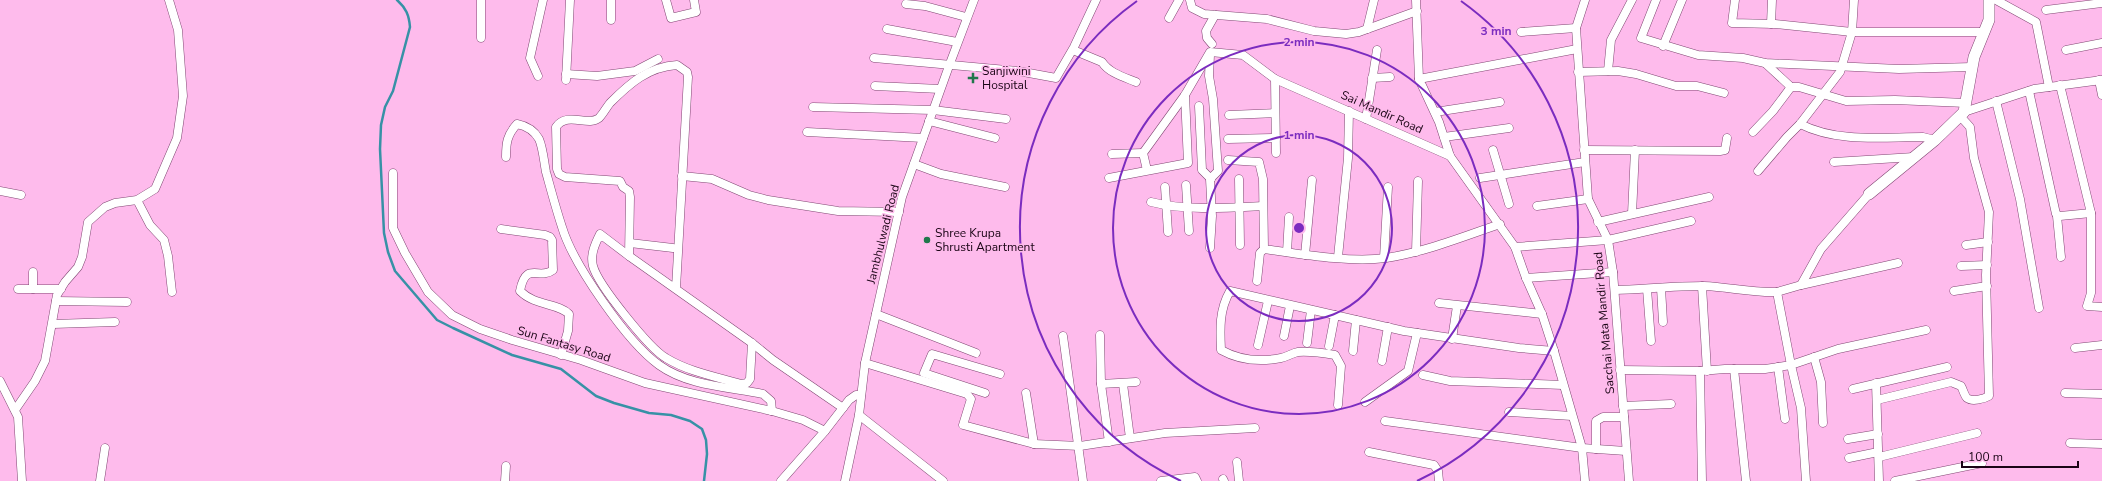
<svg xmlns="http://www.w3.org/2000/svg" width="2102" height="481" font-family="'Nunito Sans',sans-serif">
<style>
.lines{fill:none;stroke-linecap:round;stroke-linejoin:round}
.stream{stroke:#3791a6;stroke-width:2.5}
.street-casing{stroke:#814773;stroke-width:9}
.secondary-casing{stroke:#814773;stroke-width:12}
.street{stroke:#fff;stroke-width:8}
.secondary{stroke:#fff;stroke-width:11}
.ring{fill:none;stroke:#7b2cbf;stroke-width:2}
.poi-dot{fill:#1f774b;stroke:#febbec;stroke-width:1.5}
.labels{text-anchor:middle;stroke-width:3;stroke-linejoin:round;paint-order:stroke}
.poi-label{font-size:12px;fill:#1a0415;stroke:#febbec;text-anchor:start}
.street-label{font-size:12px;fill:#1a0415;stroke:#febbec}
.centre{fill:#7b2cbf;stroke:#febbec;stroke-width:2}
.ring-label{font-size:12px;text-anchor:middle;font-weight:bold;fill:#7b2cbf;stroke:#febbec;stroke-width:3;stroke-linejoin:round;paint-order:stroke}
</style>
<rect width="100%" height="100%" fill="#febbec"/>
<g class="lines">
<path class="stream" d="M397 0C406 8 409 15 410 27L393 91 385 107 381 125 380 149 384 233 388 252 395 271 437 320 453 328 512 355 561 369 596 396 614 403 649 413 671 415 690 421 702 429 706 440 707 454 704 481"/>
<defs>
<g id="street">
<path d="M611 0V20"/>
<path d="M666 0 671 18 696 12 694 0"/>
<path d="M1190 0 1192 8 1204 14 1267 19 1314 31 1346 34 1359 32 1417 11"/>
<path d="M1416 0 1419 79"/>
<path d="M1585 0 1576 28 1588 199 1608 240 1613 272 1629 481"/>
<path d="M1656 0 1641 38 1698 55 1743 58 1765 63 1899 69 1972 67"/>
<path d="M1735 0 1732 23 1775 24 1852 32H1984"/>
<path d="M1996 0 2036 22 2049 87"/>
<path d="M906 4 925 6 966 17"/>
<path d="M2046 10 2102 3"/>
<path d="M1169 18 1179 0"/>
<path d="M1771 24 1772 0"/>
<path d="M887 29 957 42"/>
<path d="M1367 29 1374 0"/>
<path d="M1521 32 1576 28"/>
<path d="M481 38V0"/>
<path d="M1212 44 1207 38 1206 31 1215 15"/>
<path d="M1663 46 1682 0"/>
<path d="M1577 49 1419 79 1439 122 1450 156 1515 247 1526 278 1542 314 1554 351 1582 448 1585 481"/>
<path d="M1073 50 1102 62C1109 73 1124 77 1136 82"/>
<path d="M2066 50 2102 43"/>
<path d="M874 58 1018 71 1056 78 1074 47 1096 0"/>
<path d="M1765 63 1791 87"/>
<path d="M1608 71 1611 40 1632 0"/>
<path d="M1578 72 1618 71 1636 74 1676 86H1697L1724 93"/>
<path d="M566 74 597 76 635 71 658 59"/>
<path d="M538 76 530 58 543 0"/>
<path d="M1372 78 1390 77"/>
<path d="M1275 79 1276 153"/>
<path d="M566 80 570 0"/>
<path d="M2099 80 2102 95"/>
<path d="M875 86 940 89"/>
<path d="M2029 91 2056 214 2060 216 2091 213 2060 85"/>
<path d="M1996 101 2020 199 2039 308"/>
<path d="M1199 106 1202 170 1211 179"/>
<path d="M813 107 933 110 1006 119"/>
<path d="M1435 112 1500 102"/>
<path d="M1964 112 2034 89 2102 80"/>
<path d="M1229 115 1275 113"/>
<path d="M1366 119 1377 50"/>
<path d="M929 121 995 138"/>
<path d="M1800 124C1838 143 1882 137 1923 137L1935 140"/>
<path d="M807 132 923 138"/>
<path d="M1753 132 1773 111 1791 87H1799L1846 101 1895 100 1966 103"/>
<path d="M1444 137 1509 128"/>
<path d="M1228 139 1276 138"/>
<path d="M1493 150 1509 204"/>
<path d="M1584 150 1720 151 1725 150 1727 138"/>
<path d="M1112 154 1143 153"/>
<path d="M506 157C506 143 507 135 517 124 527 126 534 130 539 139 543 148 544 162 546 172 551 190 556 209 562 227 573 264 627 342 659 365 688 386 729 387 763 394L771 401 772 411"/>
<path d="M1228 160 1259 162 1263 179 1264 249C1300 254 1350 263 1386 258 1425 252 1462 237 1500 224"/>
<path d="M1834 162 1914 157"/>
<path d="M914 164 941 174 1005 187"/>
<path d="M1147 170 1143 153 1185 95 1210 52 1243 55 1275 79 1450 156"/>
<path d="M1758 171 1787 137 1800 124 1840 72 1852 32 1854 0"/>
<path d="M393 173V228L405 253 428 292 452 315 480 329 512 340 581 360 645 383 772 411 803 420 825 431"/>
<path d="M682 176 712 179 749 195 768 200 838 211 899 212"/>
<path d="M1109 178 1188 163 1185 95"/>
<path d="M1480 178 1585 162"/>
<path d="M1239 179 1240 245"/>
<path d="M1186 185 1189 231"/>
<path d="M1165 187 1168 232"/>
<path d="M0 191 21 195"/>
<path d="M137 200 150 225 164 240 168 256 172 292"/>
<path d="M1151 202C1187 211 1225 208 1262 206"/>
<path d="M1537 206 1588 199"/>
<path d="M2091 213V293L2087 306 2102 307"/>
<path d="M1632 214 1635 150"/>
<path d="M2057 216 2061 257"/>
<path d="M1598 222 1709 197"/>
<path d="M501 229 545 235 550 237 552 240 553 270C539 281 526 260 520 291 535 306 558 303 569 314L568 331 561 355"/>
<path d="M630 243 673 248"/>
<path d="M1966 245 1988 242"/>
<path d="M1515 247 1608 240 1691 221"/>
<path d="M1210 248 1212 216 1210 179 1218 171 1213 99 1209 76 1210 55"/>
<path d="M1287 252 1289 217"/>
<path d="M1416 252 1418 181"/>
<path d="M1305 255 1312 180"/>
<path d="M629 256 600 234C595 244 590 255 593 266 598 285 650 349 666 358 689 372 717 377 741 384L747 383 750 379 752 343"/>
<path d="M1338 257 1348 158 1349 111"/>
<path d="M1384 258 1388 187"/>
<path d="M1961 266 1987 265"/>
<path d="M33 272V289"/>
<path d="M1526 278 1613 272"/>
<path d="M1257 281 1260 253 1264 249"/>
<path d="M1801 285 1898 263"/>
<path d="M1702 286 1707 371"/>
<path d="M676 288 688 77 687 72 677 65C648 67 630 83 610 103 606 108 603 114 599 118 588 127 567 111 556 127L557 169 559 174 565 177 620 181 623 187 629 191 630 197 629 256 752 343 773 360 843 408"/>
<path d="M1661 288 1663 322"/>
<path d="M18 289H61"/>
<path d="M1647 289 1651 341"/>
<path d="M1615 290C1644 289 1674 286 1704 286 1729 287 1752 293 1777 292"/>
<path d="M1954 291 1987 286"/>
<path d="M56 301 127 302"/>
<path d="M1439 303 1542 314"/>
<path d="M876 314 976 353"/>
<path d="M53 324 115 322"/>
<path d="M1100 335 1101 384 1136 382"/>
<path d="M1063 336 1083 481"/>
<path d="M1284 336 1290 306"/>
<path d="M1452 339 1457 306"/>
<path d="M1307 343 1311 310"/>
<path d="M1258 345 1268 301"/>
<path d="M1329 346 1335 315"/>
<path d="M2075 348 2102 345"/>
<path d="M1353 351 1356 320"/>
<path d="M1814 357 1821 382 1823 423"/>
<path d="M1382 361 1388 327"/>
<path d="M865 363 967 394 971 399 963 425 1034 444 1080 446 1165 433 1255 428"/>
<path d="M1778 367 1785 419"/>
<path d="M1734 369 1746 481"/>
<path d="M1620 370 1700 371 1725 369H1765L1791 365 1777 292 1801 285 1821 249 1869 194"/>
<path d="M1700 371 1702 481"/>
<path d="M1423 375 1450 381 1563 385"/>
<path d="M0 381 18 417 22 481"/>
<path d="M1876 383 1879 481"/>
<path d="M1101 384 1109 442"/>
<path d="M1123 384 1130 438"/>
<path d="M1853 389 1947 367"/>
<path d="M985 393 924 373 932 354 1000 374"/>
<path d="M1026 393 1034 444"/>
<path d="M2065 393 2102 394"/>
<path d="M1877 400 1951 382 1961 386C1963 389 1964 395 1967 398 1972 402 1984 399 1989 396L1986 275 1989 212 1974 158 1970 127 1960 116"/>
<path d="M1365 402 1408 371 1417 333"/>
<path d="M1338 405 1341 366 1335 355C1323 353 1311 351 1298 352 1292 353 1287 357 1281 358 1261 362 1239 360 1221 350 1220 329 1219 310 1230 291L1404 331 1519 348 1554 351"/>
<path d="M1623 406 1671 404"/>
<path d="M15 410 35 381 45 361 57 295 65 282 78 267 82 257 88 222 105 207 115 203 137 200 155 189 177 138 183 96 178 30 169 0"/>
<path d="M1509 412 1572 416"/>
<path d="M859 415 943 481"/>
<path d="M1385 421 1582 448 1626 451"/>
<path d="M1848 439 1878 434"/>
<path d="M2070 443 2102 444"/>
<path d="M1596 449V421L1603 417H1624"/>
<path d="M1369 452 1434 465 1438 471 1439 481"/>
<path d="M1879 457 1977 433"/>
<path d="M1849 458 1878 452"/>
<path d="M1237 462 1239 481"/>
<path d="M1223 479 1224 481"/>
<path d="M100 481 105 448"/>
<path d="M505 481 506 466"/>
<path d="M781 481 825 431 849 400 856 395H861"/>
<path d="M845 481 859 415 865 363 902 197 949 66 974 0"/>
<path d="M1161 481 1195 477 1197 481"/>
<path d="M1806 481 1801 408 1791 365 1838 349 1926 330"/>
<path d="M1895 481 1982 463"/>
</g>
<path id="secondary" d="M1869 194 1935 140 1964 112 1974 57 1989 20V0"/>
</defs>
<use href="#street" class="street-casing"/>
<use href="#secondary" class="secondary-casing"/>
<use href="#street" class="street"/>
<use href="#secondary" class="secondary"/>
</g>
<g class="ring">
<circle cx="1299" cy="228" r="93"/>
<circle cx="1299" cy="228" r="186"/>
<path d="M1181 481A279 279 0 0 1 1137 1M1461 1A279 279 0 0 1 1417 481"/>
</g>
<g class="poi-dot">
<path d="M971 72h4v4h4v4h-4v4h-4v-4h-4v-4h4z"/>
<circle cx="927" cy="240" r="4"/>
</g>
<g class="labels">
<g class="poi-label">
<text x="982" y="75">Sanjiwini<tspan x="982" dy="14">Hospital</tspan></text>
<text x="935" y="237">Shree Krupa<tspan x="935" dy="14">Shrusti Apartment</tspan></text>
</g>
<g class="street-label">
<text transform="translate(1382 112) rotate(24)" y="4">Sai Mandir Road</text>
<text transform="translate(883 234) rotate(-76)" y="4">Jambhulwadi Road</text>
<text transform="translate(1604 323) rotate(-95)" y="4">Sacchai Mata Mandir Road</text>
<text transform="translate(564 344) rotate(17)" y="4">Sun Fantasy Road</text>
</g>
</g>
<circle cx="1299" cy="228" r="6" class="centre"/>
<g class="ring-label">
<text x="1496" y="35">3 min</text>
<text x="1299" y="46">2 min</text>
<text x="1299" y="139">1 min</text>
</g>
<path d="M1962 461v6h116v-6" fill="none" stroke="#1a0415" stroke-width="2"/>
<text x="1968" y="461" font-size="12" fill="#1a0415" stroke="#febbec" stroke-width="3" paint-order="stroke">100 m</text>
</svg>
